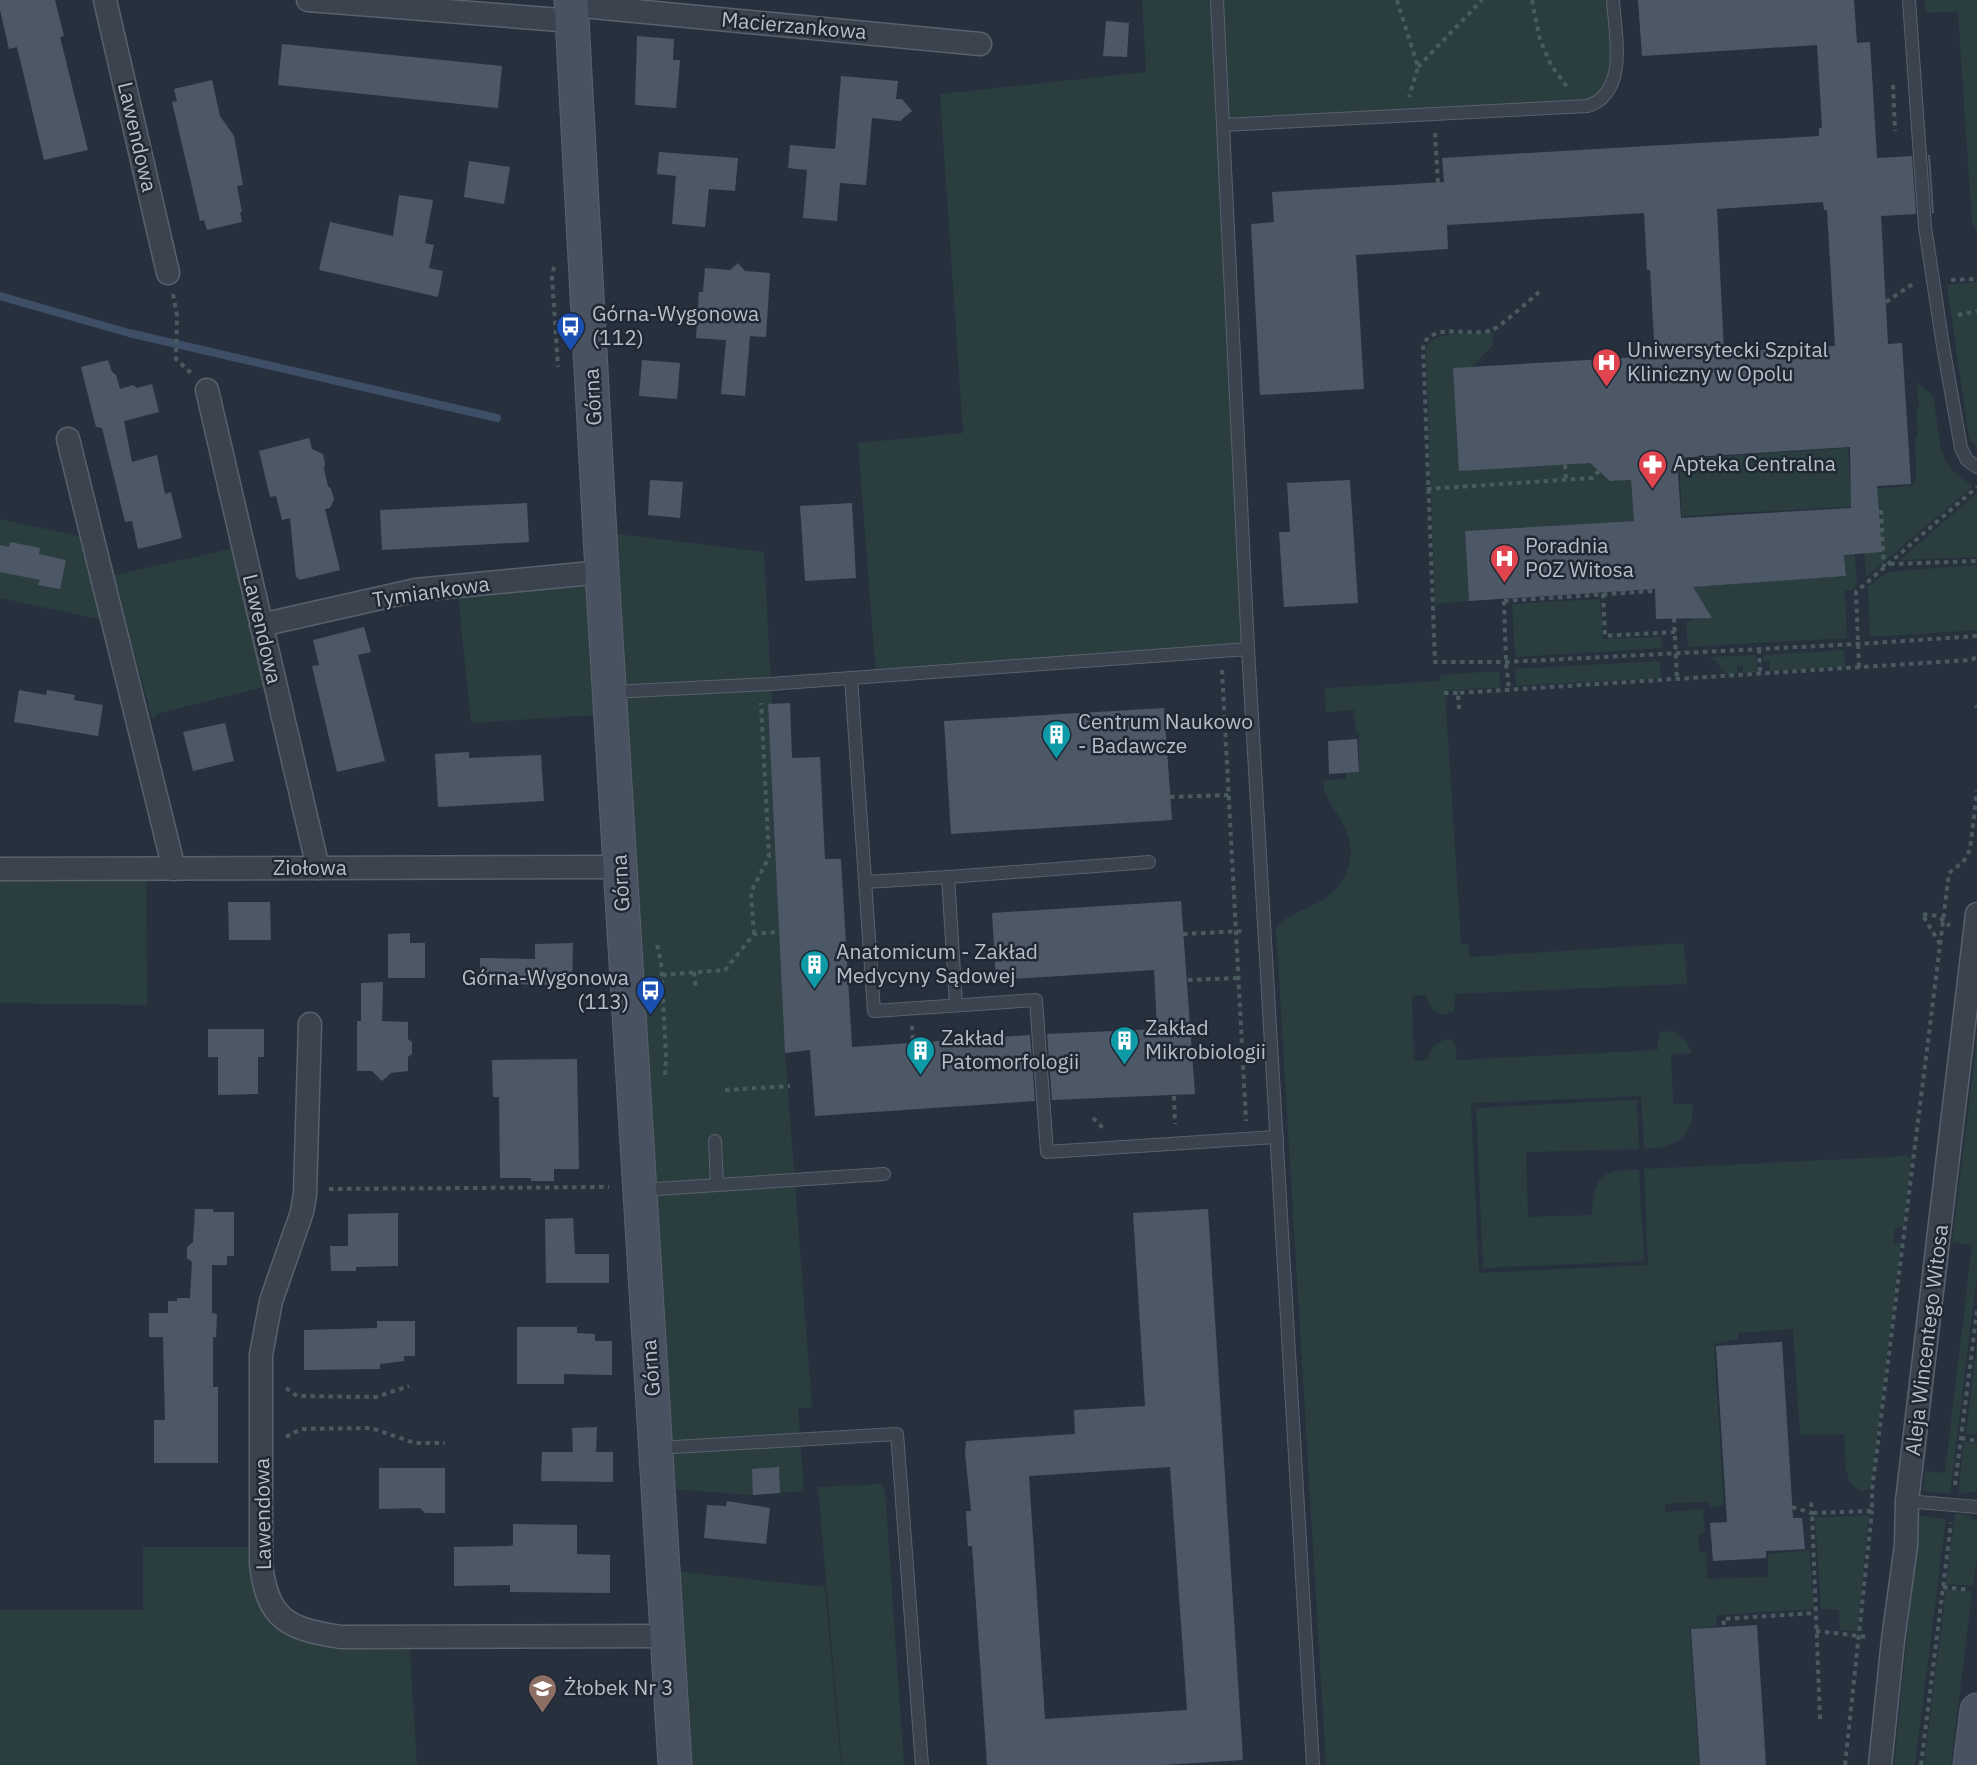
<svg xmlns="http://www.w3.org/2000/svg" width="1977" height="1765" font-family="'IBM Plex Sans',sans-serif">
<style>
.green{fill:#2a3e40}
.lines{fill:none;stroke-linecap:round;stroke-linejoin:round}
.stream{stroke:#3e4e66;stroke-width:8}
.building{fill:#4d5867;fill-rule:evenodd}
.lane-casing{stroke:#59616c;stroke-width:14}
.street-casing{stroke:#59616c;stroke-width:25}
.secondary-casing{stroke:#59616c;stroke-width:35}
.path{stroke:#495b5e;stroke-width:4;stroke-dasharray:4.5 4.5;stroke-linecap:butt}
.lane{stroke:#3b434e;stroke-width:12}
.street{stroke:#3b434e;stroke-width:22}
.secondary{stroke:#495261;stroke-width:33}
.lane-bridge-casing{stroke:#59616c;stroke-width:14;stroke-linecap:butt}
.lane-bridge{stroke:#3b434e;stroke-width:12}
.labels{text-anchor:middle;stroke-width:5;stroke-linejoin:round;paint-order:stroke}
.street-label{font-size:21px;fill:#b7bec9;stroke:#202834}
.poi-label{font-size:21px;fill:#b7bec9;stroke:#202834;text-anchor:start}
</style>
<rect width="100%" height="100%" fill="#27313e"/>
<g class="green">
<path d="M1142 0H1613L1615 74 1597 103 1223 125 1248 649 876 675 858 443 963 433 940 94 1146 72Z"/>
<path d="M1925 0H1977V231L1972 223 1958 13 1957 11 1926 13Z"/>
<path d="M1977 282V446L1970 440 1968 432 1947 285Z"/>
<path d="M1493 333V345L1472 367 1453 368 1596 462V469L1610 481 1631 480 1633 508 1666 506 1667 519 1465 531 1469 601 1435 604 1426 348C1431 330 1476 334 1493 333Z"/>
<path d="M1917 383 1933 396C1937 415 1938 448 1947 463 1953 473 1963 480 1973 486L1866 577 1862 506 1682 516 1679 459 1848 448 1850 490 1911 486 1916 479 1915 439 1918 434 1916 409H1919Z"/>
<path d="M1977 493V557L1900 560Z"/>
<path d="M1851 508 1857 584 1853 590H1845L1847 638 1688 647 1686 622 1692 621 1691 587 1846 576 1842 509Z"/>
<path d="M0 519 106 542 115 575 243 546 275 684 155 714V717L152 718 126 625 0 598Z"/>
<path d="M600 532 764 552 772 704H768L785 1053 812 1407 798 1408 804 1491 753 1495 658 1488 611 714 471 723 457 586 602 572Z"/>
<path d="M1977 565V630L1870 637 1868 587 1888 572Z"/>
<path d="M1600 599 1603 639 1661 637 1662 648 1515 657 1512 604Z"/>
<path d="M1844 650 1845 667 1770 671V661H1763V655Z"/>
<path d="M1756 655 1757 672 1743 673V666H1737V673L1727 674 1711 657Z"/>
<path d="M1660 661 1661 678 1516 686 1515 669Z"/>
<path d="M1499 671 1501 687 1445 691 1461 944H1469V957L1684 943 1687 984 1455 994 1454 1011 1445 1015C1434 1013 1428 1006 1426 995L1412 996 1414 1061 1428 1060C1429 1057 1430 1053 1431 1050 1435 1043 1450 1034 1455 1045 1457 1049 1456 1056 1457 1060L1658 1050V1039L1660 1032 1673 1031 1687 1042 1692 1053 1671 1054 1673 1104H1693C1695 1137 1673 1149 1644 1149L1641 1096 1471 1103 1479 1273 1648 1265 1644 1169 1907 1156 1911 1159 1904 1225 1895 1228 1893 1244 1901 1243 1871 1487 1863 1492 1851 1484 1846 1471 1844 1434 1800 1435 1793 1329 1738 1333V1339L1714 1344 1724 1505 1711 1508 1709 1502 1670 1503 1665 1505V1512L1703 1509 1705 1533 1698 1535 1699 1552 1706 1553 1707 1579 1768 1577V1554L1809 1550 1814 1609 1717 1615 1716 1626 1690 1629 1699 1765H1326L1276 928C1290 912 1307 910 1324 899 1346 885 1356 859 1348 835 1341 813 1325 805 1323 780L1346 779V773L1359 772V734H1356L1354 710 1326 712 1325 688 1440 681V675Z"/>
<path d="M0 869H146L147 1005 0 1003Z"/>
<path d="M1977 1038V1275L1950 1494 1923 1491 1925 1471 1945 1473 1972 1245 1952 1242Z"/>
<path d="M1637 1100 1639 1149 1526 1152 1528 1217 1592 1215C1594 1176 1600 1170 1639 1170L1644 1261 1483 1268 1476 1108Z"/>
<path d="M1977 1342V1435L1966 1434Z"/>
<path d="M1964 1442 1977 1444V1491L1958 1494Z"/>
<path d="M882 1484 885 1491 904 1765H842L818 1487Z"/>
<path d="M1955 1514H1966L1977 1521V1558L1973 1586 1946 1584Z"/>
<path d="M1869 1515 1857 1631 1840 1630 1839 1610 1821 1609 1815 1518Z"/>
<path d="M1919 1516 1946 1519 1915 1765H1894Z"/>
<path d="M143 1547H262L282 1616 409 1637 417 1765H0V1610H143Z"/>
<path d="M663 1570 825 1587 841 1765H675Z"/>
<path d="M1946 1589 1972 1592 1951 1765H1924Z"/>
</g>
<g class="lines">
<path class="stream" d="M0 296 129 333 497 418"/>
</g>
<g class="building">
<path d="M0 0H55L64 36 60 37 88 150 44 160 17 47 9 49 0 10Z"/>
<path d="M1638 0H1854L1857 43 1870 42 1877 158 1912 156 1916 214 1881 216 1888 344 1902 343 1911 484 1877 486 1882 552 1844 555 1846 576 1693 587 1712 618 1656 619 1655 589 1469 601 1465 531 1634 521 1631 480 1610 481 1590 463 1459 471 1453 368 1655 356 1650 270H1647L1644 213 1447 225 1448 249 1356 255 1364 389 1260 395 1251 224 1274 222 1272 192 1444 182 1442 158 1819 136V128H1822L1817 45 1642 56ZM1823 202 1824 210H1827L1835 346 1724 352 1717 209ZM1850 447 1851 508 1681 518 1677 458Z"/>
<path d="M1106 21 1129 23 1127 57 1103 56Z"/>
<path d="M637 36 674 39 673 60H680L676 108 635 105Z"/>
<path d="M282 44 502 66 498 108 278 85Z"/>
<path d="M841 76 898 81 896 99H902L912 111 900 121 872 118 866 185 840 183 837 221 803 218 807 170 788 168 790 145 835 149Z"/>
<path d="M212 80 220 116 234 136 243 185 237 186 242 212H240L242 222 207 230 204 220 200 221 172 102 177 101 174 89Z"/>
<path d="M659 152 738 158 735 191 709 189 705 227 672 224 676 176 657 174Z"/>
<path d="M1928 155H1930L1934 213H1932Z"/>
<path d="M469 161 510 167 504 204 464 197Z"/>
<path d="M399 195 433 200 425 243 434 245 429 268 443 271 438 297 319 270 330 222 393 236Z"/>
<path d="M738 263 745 271 770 273 766 337 750 336 745 396 721 394 726 340 696 338 699 292H703L705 268 730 270Z"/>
<path d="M108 360 112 372 116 375 120 389 133 385 137 388 152 384 159 412 124 421 132 462 157 455 165 494 171 492 182 538 138 549 132 521 125 522 102 428 96 427 81 367Z"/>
<path d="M642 360 680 363 677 399 639 396Z"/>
<path d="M309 438 312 449 323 454 325 464 324 469 328 486 331 489 334 499 330 508 325 509 340 570 299 580 298 577 296 578 290 518 282 520 276 496 270 497 259 451Z"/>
<path d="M650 480 683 482 680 518 648 515Z"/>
<path d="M1350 480 1358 603 1284 607 1279 532H1290L1287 483Z"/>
<path d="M527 503 529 542 382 550 380 510Z"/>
<path d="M852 503 856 578 805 581 800 506Z"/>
<path d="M10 542 40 548 39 554 66 560 60 589 38 585 40 580 0 572V545L9 547Z"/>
<path d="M364 627 371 652 358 655 385 761 337 772 312 666 319 665 313 640Z"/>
<path d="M19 690 46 695 47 690 75 695 74 700 103 705 98 736 14 722Z"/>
<path d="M790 703 792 758 820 757 825 859H841L852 1047 1030 1035 1035 1101 815 1116 810 1050 785 1053 768 704Z"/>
<path d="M1164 708 1172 820 951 834 944 721Z"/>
<path d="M225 723 234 761 193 771 183 732Z"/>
<path d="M1357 739 1359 772 1329 774 1328 741Z"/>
<path d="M469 752V758L541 755 544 801 438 807 435 754Z"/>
<path d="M1181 901 1195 1094 1052 1100 1047 1034 1157 1029 1154 970 996 980 992 913Z"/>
<path d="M228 902H270L271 940H229Z"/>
<path d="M410 933V943H425V978H388V934Z"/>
<path d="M573 943 572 985 480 984V958L535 959V944Z"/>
<path d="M383 982 382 1021 408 1022V1039L412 1042V1054L408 1057V1071L391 1073 382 1081 372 1071H357V1021H361V983Z"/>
<path d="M208 1029H264V1057H258V1094L218 1095V1057H208Z"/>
<path d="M577 1059 579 1169H554V1181H531V1178H500L499 1097H493L492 1060Z"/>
<path d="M195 1209H213V1212H234V1256H227V1265H212V1313L217 1314 216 1337H213V1387H218V1463H154V1420H165L163 1337H149V1313H168V1301H177V1298H190L192 1262 187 1258V1247L193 1242Z"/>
<path d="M1208 1209 1243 1760 1164 1765H987L972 1546H968L966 1511H971L965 1453 966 1441 1075 1434 1074 1410 1145 1406 1133 1213ZM1170 1467 1187 1710 1045 1719 1029 1476Z"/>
<path d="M398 1213V1266L356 1267V1271H331L330 1246H348V1214Z"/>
<path d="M573 1218 575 1254H609V1283H546L545 1219Z"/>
<path d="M377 1321H415V1356H404V1361L380 1364V1369L304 1370V1330L377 1328Z"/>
<path d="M517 1327H577V1333L595 1334V1341H612V1375L564 1374V1384H517Z"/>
<path d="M1782 1342 1793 1518H1802L1805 1549 1766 1551V1558L1713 1561 1710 1523 1727 1522 1716 1346Z"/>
<path d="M597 1427 596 1452H613V1482L541 1481 542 1452H573L572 1428Z"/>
<path d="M779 1467 780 1493 753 1495 752 1469Z"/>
<path d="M379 1468H445V1513H425L420 1508 379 1509Z"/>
<path d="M727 1501 770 1508 766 1544 704 1538 707 1505 726 1506Z"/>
<path d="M513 1524 577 1525V1554L610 1555V1593L510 1592V1585L454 1586V1547L510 1546 513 1545Z"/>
<path d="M1757 1625 1766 1765H1700L1691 1629Z"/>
</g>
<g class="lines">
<defs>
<g id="lane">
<path d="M1217 0 1248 649"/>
<path d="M1223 125 1588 106C1629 92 1615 34 1613 0"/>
<path d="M1943 346 1961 448 1967 460 1977 467"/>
<path d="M851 678 874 1011 1036 1000 1047 1152 1277 1137"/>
<path d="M611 692 770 684 1248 649 1313 1765"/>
<path d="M948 877 1149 862"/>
<path d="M865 882 948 877 956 1005"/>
<path d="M715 1141 717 1185"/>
<path d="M641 1190 884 1174"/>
<path d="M657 1448 897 1434 922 1765"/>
<path d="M1907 1501 1977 1507"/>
</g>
<g id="street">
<path d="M105 0 168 273"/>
<path d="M308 0 572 21"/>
<path d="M572 5 980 44"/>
<path d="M207 390 318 868"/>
<path d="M68 439 174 869"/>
<path d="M261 625 416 590 602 572"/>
<path d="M0 869 620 867"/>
<path d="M310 1024 305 1194 302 1212 271 1301 261 1355V1563C267 1620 288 1629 341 1637L667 1636"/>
<path d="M1880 1765 1893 1640 1906 1545 1907 1501 1977 914"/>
</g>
<g id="secondary">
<path d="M571 0 602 572 675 1765"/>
<path d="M1970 1765 1977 1710"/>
</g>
</defs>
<use href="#lane" class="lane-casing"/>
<use href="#street" class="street-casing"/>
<use href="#secondary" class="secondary-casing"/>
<g class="path">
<path d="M1397 0 1418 67 1409 97"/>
<path d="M1532 0 1540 40 1551 65 1567 87"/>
<path d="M1418 67 1482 0"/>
<path d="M1893 85 1895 131"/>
<path d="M1435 133 1438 184"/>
<path d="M554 267 552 277 558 367"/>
<path d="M1951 280 1977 279"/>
<path d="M1539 292C1530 300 1500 327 1492 330 1471 338 1435 321 1423 345L1435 662H1506L1858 644 1977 636"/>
<path d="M173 294 177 316 176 359 191 373"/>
<path d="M1886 302 1914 283"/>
<path d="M1958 315 1977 311"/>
<path d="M1565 465 1566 480"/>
<path d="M1427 489 1592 478 1599 471"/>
<path d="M1881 510 1884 567"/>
<path d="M1890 564 1977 561"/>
<path d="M1603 594 1605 636 1675 632"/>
<path d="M1504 601 1655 591"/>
<path d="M1504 601 1506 662 1509 690"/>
<path d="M1674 618 1677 679"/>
<path d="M1759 649 1760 673"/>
<path d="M1859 667 1856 592 1977 487"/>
<path d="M1222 670 1246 1121"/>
<path d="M1444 693H1458"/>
<path d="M1976 705 1977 707"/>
<path d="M1459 709 1458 693 1971 660 1977 657"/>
<path d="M1170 797 1229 795"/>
<path d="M754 934 751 892 769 857 761 703"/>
<path d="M1183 934 1245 931"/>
<path d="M1940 944 1922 914 1938 916 1950 926"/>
<path d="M657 945 661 962 666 1057 665 1075"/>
<path d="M694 972 696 989"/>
<path d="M662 975 725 970 754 934 779 932"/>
<path d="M1188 980 1239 978"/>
<path d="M912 1026 913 1043"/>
<path d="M725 1090 790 1086"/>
<path d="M1174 1096 1175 1124"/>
<path d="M1093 1118 1104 1129"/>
<path d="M329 1189 609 1187"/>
<path d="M286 1388 297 1396 376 1397 409 1386"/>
<path d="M286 1437 301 1429 371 1428 415 1443H445"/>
<path d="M1961 1438 1977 1441"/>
<path d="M1955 1485 1977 1311"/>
<path d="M1792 1507 1812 1513 1811 1501"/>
<path d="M1943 1587 1970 1590"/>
<path d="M1724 1625 1723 1619 1815 1613"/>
<path d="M1816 1631 1868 1637"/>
<path d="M1820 1719 1812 1513 1872 1511V1490L1949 873 1963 862 1970 850 1977 791"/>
<path d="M1845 1765 1872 1511"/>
<path d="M1921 1765 1951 1523"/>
</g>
<use href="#lane" class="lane"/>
<use href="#street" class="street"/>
<use href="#secondary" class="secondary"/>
<defs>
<path id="lane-bridge" d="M1909 0 1925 227 1943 346"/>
</defs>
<use href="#lane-bridge" class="lane-bridge-casing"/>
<use href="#lane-bridge" class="lane-bridge"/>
</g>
<defs>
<symbol id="bus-pin" viewBox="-11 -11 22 30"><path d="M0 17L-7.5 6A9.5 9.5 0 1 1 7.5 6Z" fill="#1a4fb4" stroke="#202834"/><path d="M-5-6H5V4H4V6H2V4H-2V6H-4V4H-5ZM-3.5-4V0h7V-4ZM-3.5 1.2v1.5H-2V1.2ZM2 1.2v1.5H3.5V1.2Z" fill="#fff"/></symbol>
<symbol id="hospital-pin" viewBox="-11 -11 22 30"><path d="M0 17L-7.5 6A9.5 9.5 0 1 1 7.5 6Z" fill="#e0444e" stroke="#202834"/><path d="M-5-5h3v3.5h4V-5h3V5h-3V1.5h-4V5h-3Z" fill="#fff"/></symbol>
<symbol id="pharmacy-pin" viewBox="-11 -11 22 30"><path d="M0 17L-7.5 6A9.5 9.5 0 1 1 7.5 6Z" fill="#e0444e" stroke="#202834"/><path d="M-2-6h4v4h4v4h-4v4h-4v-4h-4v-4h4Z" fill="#fff"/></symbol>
<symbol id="building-pin" viewBox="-11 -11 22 30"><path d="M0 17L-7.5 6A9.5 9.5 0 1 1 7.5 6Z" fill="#0f9aa8" stroke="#202834"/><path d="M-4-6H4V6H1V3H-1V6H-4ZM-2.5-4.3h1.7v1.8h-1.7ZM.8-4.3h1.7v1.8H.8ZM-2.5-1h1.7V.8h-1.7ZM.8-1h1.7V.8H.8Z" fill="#fff"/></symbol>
<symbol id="school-pin" viewBox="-11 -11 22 30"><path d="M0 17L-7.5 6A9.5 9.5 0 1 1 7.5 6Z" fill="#8d6e63" stroke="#202834"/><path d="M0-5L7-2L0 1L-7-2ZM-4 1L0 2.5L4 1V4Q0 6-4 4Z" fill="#fff"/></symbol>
</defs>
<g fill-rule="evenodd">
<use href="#bus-pin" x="554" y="310" width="33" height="45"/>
<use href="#hospital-pin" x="1590" y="346" width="33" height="45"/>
<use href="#pharmacy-pin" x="1636" y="448" width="33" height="45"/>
<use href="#hospital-pin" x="1488" y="542" width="33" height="45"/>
<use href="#building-pin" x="1040" y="718" width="33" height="45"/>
<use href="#building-pin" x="798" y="948" width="33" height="45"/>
<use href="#bus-pin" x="634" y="974" width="33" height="45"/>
<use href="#building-pin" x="1108" y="1024" width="33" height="45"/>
<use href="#building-pin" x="904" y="1034" width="33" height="45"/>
<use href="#school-pin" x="526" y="1672" width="33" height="45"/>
</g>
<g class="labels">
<g class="street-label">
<text transform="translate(794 26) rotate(5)" y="7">Macierzankowa</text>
<text transform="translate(137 137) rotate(77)" y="7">Lawendowa</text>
<text transform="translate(593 397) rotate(-93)" y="7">Górna</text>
<text transform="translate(431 592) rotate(-8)" y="7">Tymiankowa</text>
<text transform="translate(262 629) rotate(77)" y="7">Lawendowa</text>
<text x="310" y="875">Ziołowa</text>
<text transform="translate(621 883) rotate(-93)" y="7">Górna</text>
<text transform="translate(1927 1340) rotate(-83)" y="7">Aleja Wincentego Witosa</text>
<text transform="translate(651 1368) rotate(-94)" y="7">Górna</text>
<text transform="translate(263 1514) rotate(-91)" y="7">Lawendowa</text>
</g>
<g class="poi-label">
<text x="592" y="321">Górna-Wygonowa<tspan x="592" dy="24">(112)</tspan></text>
<text x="1627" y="357">Uniwersytecki Szpital<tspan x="1627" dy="24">Kliniczny w Opolu</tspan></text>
<text x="1673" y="471">Apteka Centralna</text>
<text x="1525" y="553">Poradnia<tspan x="1525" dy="24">POZ Witosa</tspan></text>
<text x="1078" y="729">Centrum Naukowo<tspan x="1078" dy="24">- Badawcze</tspan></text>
<text x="836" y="959">Anatomicum - Zakład<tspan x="836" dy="24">Medycyny Sądowej</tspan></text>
<text x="629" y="985" text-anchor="end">Górna-Wygonowa<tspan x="629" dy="24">(113)</tspan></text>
<text x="1145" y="1035">Zakład<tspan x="1145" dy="24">Mikrobiologii</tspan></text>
<text x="941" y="1045">Zakład<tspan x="941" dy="24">Patomorfologii</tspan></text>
<text x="564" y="1695">Żłobek Nr 3</text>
</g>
</g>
</svg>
